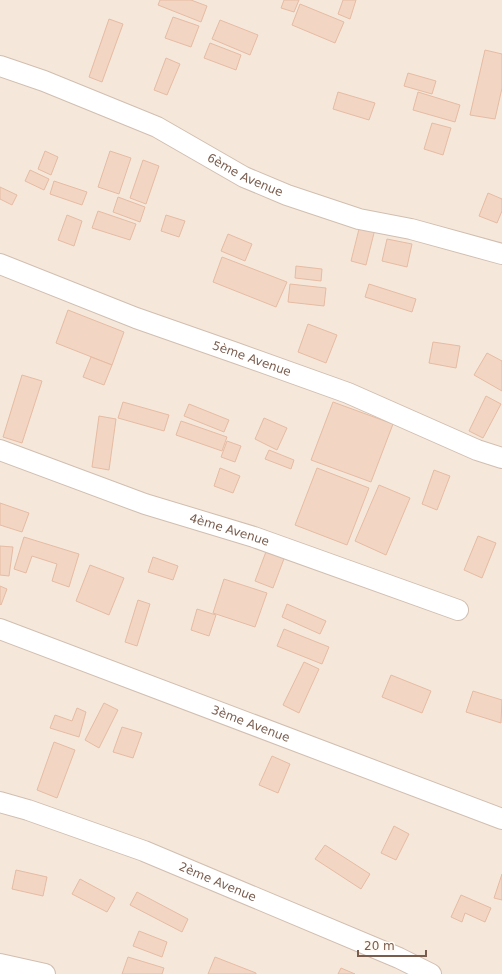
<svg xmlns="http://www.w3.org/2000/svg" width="502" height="974" font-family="'DejaVu Sans',sans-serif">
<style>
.residential{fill:#f5e8da}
.building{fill:#f3d5c3;stroke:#e6bba3}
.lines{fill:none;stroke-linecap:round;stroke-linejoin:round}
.minor-casing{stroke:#d1beb0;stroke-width:22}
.minor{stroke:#fff;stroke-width:20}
.labels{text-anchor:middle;stroke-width:3;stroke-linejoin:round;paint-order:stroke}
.street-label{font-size:12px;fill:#7a5c4d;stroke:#fffaf3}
</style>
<rect width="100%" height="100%" fill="#fdf6ec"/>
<rect class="residential" x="0" y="0" width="502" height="974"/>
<g class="building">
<path d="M160 0H191L207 6 201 22 158 5Z"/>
<path d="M284 0H299L294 12 281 8Z"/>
<path d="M343 0H356L350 19 338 14Z"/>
<path d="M300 4 344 22 335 43 292 25Z"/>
<path d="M173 17 199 26 191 47 165 38Z"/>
<path d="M109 19 123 24 102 82 89 77Z"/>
<path d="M220 20 258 35 250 55 212 39Z"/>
<path d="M210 43 241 55 236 70 204 58Z"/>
<path d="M485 50 502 54V88L495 119 470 115Z"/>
<path d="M166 58 180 64 167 95 154 90Z"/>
<path d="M408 73 436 81 432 94 404 86Z"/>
<path d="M338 92 375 103 369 120 333 109Z"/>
<path d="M418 92 460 105 455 122 413 110Z"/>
<path d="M432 123 451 128 443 155 424 149Z"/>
<path d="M45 151 58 157 51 175 38 169Z"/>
<path d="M110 151 131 158 119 194 98 187Z"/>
<path d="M143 160 159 166 146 204 130 198Z"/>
<path d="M30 170 49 179 44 190 25 181Z"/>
<path d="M54 181 87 192 82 205 50 194Z"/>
<path d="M0 187 17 195 12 205 0 199Z"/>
<path d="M488 193 502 199V211L497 223 479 216Z"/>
<path d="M118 197 145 207 140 222 113 212Z"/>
<path d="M98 211 136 224 130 240 92 228Z"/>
<path d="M67 215 82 221 74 246 58 240Z"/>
<path d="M166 215 185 221 179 237 161 231Z"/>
<path d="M361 221 376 225 366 265 351 261Z"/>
<path d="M228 234 252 244 245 261 221 251Z"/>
<path d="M387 239 412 244 407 267 382 261Z"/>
<path d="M222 257 287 282 276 307 213 282Z"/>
<path d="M296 266 322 269 321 281 295 278Z"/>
<path d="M290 284 326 288 324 306 288 302Z"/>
<path d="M369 284 416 299 412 312 365 297Z"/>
<path d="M68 310 124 332 112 365 56 343Z"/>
<path d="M308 324 337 335 326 363 298 352Z"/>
<path d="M433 342 460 346 456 368 429 363Z"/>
<path d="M487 353 502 361V391L474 375Z"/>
<path d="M91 357 112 365 104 385 83 377Z"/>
<path d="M22 375 42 381 22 443 3 437Z"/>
<path d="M486 396 501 404 483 438 469 431Z"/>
<path d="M123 402 169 415 164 431 118 418Z"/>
<path d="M333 402 393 424 371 482 311 460Z"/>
<path d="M189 404 229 420 224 432 184 416Z"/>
<path d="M99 416 116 419 109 470 92 467Z"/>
<path d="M264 418 287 428 277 450 255 439Z"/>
<path d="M181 421 227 437 222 451 176 435Z"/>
<path d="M227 441 241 446 235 462 221 457Z"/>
<path d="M269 450 294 460 291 469 265 459Z"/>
<path d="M220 468 240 476 233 493 214 486Z"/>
<path d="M317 468 369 488 347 545 295 525Z"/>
<path d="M434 470 450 476 437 510 422 504Z"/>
<path d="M379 485 410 498 386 555 355 541Z"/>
<path d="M0 503 29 513 22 532 0 525Z"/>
<path d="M478 536 496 543 482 578 464 570Z"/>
<path d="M24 537 79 554 69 587 52 581 57 564 32 556 26 573 14 569Z"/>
<path d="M0 546 13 547 9 576 0 575Z"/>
<path d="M267 549 285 556 273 588 255 581Z"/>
<path d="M153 557 178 566 173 580 148 572Z"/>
<path d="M90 565 124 578 109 615 76 601Z"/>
<path d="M224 579 267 593 255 627 213 613Z"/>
<path d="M0 586 7 589 1 605 0 604Z"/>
<path d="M138 600 150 604 137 646 125 642Z"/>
<path d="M287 604 326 621 320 634 282 617Z"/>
<path d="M197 609 216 615 209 636 191 630Z"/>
<path d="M284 629 329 647 322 664 277 646Z"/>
<path d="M304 662 319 669 299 713 283 705Z"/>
<path d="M391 675 431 691 422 713 382 697Z"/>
<path d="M473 691 502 700 501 723 466 712Z"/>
<path d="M104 703 118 710 99 748 85 740Z"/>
<path d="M77 708 86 712 79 737 50 728 55 715 72 721Z"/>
<path d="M122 727 142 733 133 758 113 752Z"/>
<path d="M54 742 75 750 57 798 37 790Z"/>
<path d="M272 756 290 764 278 793 259 785Z"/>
<path d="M394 826 409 834 396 860 381 853Z"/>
<path d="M325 845 370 874 361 889 315 859Z"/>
<path d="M16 870 47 877 43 896 12 889Z"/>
<path d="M502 874V900L494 898Z"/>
<path d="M80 879 115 898 107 912 72 894Z"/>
<path d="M137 892 188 919 182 932 130 905Z"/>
<path d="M461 895 491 908 485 922 465 913 462 922 451 917Z"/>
<path d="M139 931 167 942 162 957 133 946Z"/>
<path d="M128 957 164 968 162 974H122Z"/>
<path d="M215 957 256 973V974H208Z"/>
<path d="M341 968 355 974H338Z"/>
</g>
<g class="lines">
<defs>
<g id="minor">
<path id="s1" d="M0 66 44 81 157 127 244 177 287 195 359 219 411 229 502 254"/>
<path id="s2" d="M0 264 136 318 236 353 348 393 477 450 502 458"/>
<path id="s3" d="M0 450 145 504 254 537 458 610"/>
<path id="s4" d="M0 629 502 819"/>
<path id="s5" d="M0 802 28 810 144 851 399 958 431 974"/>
<path d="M0 964 45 974"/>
</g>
</defs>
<use href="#minor" class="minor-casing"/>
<use href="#minor" class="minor"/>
</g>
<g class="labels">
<g class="street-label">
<text dy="4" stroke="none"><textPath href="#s1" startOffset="269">6ème Avenue</textPath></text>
<text dy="4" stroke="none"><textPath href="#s2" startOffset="269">5ème Avenue</textPath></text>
<text dy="4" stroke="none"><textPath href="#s3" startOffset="243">4ème Avenue</textPath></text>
<text dy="4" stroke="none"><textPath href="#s4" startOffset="268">3ème Avenue</textPath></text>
<text dy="4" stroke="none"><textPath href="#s5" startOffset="232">2ème Avenue</textPath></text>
</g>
</g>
<path d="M358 950v6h68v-6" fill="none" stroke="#7a5c4d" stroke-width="2"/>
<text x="364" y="950" font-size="12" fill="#7a5c4d" stroke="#fffaf3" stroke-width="3" paint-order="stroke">20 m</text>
</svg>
